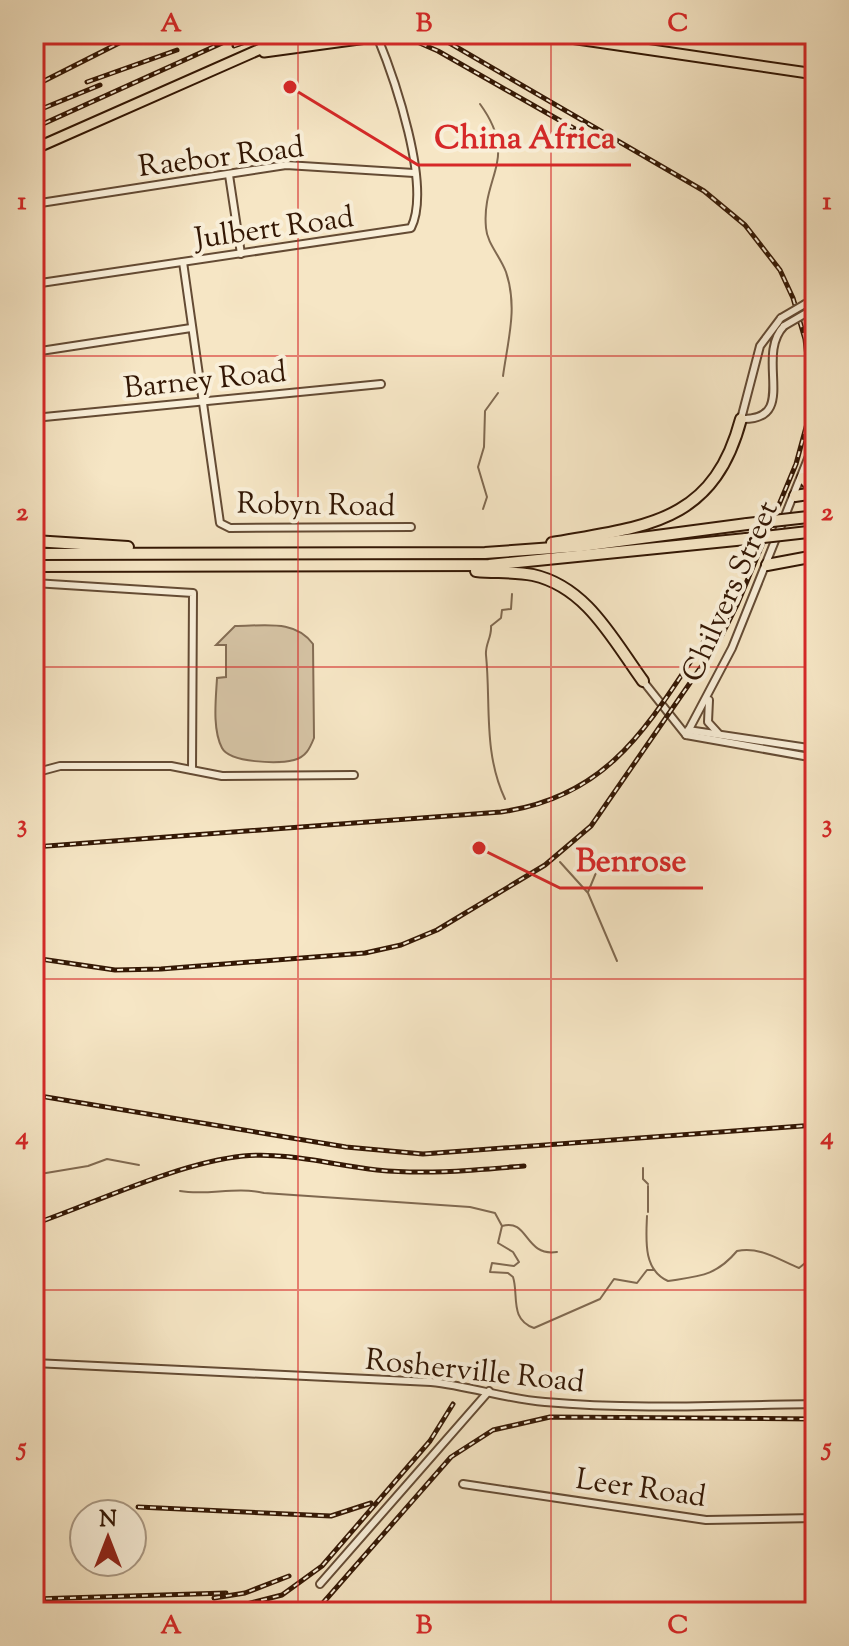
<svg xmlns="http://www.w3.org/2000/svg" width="849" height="1646" font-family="'Sorts Mill Goudy',serif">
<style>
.green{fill:#d5c3a4;stroke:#846d54;stroke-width:2}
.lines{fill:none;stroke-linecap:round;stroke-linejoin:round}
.stream{stroke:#806950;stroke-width:2}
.street-casing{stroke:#644b34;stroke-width:10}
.primary-casing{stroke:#331704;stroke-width:13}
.highway-casing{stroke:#331704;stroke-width:14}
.street{stroke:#f9efd9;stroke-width:6}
.primary{stroke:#f6e6c5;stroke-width:9}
.highway{stroke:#f6e6c5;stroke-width:10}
.rail-casing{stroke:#331704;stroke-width:5}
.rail{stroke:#f9efd9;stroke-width:2;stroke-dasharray:6;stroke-linecap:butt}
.street-bridge-casing{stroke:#644b34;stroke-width:10;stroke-linecap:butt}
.highway-bridge-casing{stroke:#331704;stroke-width:14;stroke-linecap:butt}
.street-bridge{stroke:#f9efd9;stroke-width:6}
.highway-bridge{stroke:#f6e6c5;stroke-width:10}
.grid{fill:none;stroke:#d62828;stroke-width:2;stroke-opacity:0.55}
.labels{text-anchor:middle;stroke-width:8;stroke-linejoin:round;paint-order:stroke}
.street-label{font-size:30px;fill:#331704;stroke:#f9efd9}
.leader{fill:none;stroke:#d62828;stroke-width:3}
.callout-dot{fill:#d62828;stroke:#f9efd9;stroke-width:3}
.callout-label{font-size:32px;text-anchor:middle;font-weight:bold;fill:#d62828;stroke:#f9efd9;stroke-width:8;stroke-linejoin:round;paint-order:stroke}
.neatline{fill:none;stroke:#d62828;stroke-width:3}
.grid-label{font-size:26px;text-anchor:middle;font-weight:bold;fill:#d62828}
</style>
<rect width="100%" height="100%" fill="#f6e6c5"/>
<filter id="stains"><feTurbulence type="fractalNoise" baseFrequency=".0025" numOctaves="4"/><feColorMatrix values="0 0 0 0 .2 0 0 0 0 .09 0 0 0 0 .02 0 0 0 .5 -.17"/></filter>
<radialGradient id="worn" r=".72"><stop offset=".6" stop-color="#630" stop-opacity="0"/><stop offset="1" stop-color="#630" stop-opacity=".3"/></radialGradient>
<path class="green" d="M235 626C264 626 295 619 313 644L314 738C310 748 306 757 294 760 278 764 230 763 222 748 212 729 216 698 217 678L226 677V645H216Z"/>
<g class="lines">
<g class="stream">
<path d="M480 104C520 159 481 176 486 228 487 243 500 256 506 272 518 308 508 339 503 376"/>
<path d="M483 509 487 497 478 467 484 447 485 411 498 393"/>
<path d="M505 799C483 752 491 704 486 655 485 644 492 637 491 626L501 618 502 610 511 609 512 594"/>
<path d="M560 862 588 893 617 961"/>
<path d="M588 892 598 868"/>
<path d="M643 1168V1179L648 1184"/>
<path d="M34 1175 88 1166 107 1159 139 1165"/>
<path d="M648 1186V1212"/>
<path d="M180 1191C208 1196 235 1186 264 1193L470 1207 495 1213 502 1226 498 1243 513 1252 519 1262 514 1266 492 1263 490 1272 508 1273 513 1277C519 1295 509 1319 534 1328L600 1299 614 1279 637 1283 647 1270H654"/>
<path d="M647 1216C646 1240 643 1270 668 1281 700 1276 716 1276 737 1251 760 1246 779 1260 799 1268L815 1255"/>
<path d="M502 1226C529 1218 524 1257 557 1252"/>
</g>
<defs>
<g id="street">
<path d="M229 175 241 254"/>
<path d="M34 204 286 165 414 173"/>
<path d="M183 262 220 523 230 528 411 527"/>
<path d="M34 284 411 228C432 186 394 77 377 36"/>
<path d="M805 304 815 302"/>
<path d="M781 318 760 346 741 419C800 421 754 357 784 326"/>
<path d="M34 352 191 328"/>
<path d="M34 418 381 384"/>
<path d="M34 583 193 593 192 770"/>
<path d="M38 583 39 771"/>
<path d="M643 681 686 735 815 758"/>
<path d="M709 700 708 722 718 733"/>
<path d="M688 730 815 749"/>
<path d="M686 735 732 648 815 441"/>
<path d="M34 773 60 766H171L222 776 354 775"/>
<path d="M34 1363 431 1382C470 1386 506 1399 545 1402 635 1410 726 1405 815 1404"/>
<path d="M463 1484 706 1520 815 1518"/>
<path d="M320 1584 489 1391"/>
</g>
<g id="primary">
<path d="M543 34 815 74"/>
<path d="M264 52 396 34"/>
<path d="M34 149 265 47 337 34"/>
</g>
<g id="highway">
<path d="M803 478 815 490"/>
<path d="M795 496 815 493"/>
<path d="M34 541 128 547"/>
<path d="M552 543C646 526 713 524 741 419"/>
<path d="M34 554 485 553 581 546 747 524"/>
<path d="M767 565 815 556"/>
<path d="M34 566 489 565 746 539"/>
<path d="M476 571C495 573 514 571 533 575 587 587 613 640 643 681"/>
</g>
</defs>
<use href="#street" class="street-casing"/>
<use href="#primary" class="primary-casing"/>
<use href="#highway" class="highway-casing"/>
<use href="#street" class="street"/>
<use href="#primary" class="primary"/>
<use href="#highway" class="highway"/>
<defs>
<g id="rail">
<path d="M399 34 438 51 589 137"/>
<path d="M801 34 815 38"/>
<path d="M234 46 268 34"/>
<path d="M87 82 177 50"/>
<path d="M34 86 137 34"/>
<path d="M34 112 100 85"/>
<path d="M34 128 242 34"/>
<path d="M34 847 501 812C614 796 651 719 709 634"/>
<path d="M34 958 115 970 161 969 365 953 401 945 437 930 545 865 591 826 719 641 737 605 796 464 808 420 810 384 805 339 793 298 780 270 745 225 704 191 434 34"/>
<path d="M34 1095 346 1147 423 1154 815 1125"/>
<path d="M34 1224C97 1202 178 1163 243 1156 289 1152 332 1165 377 1170 426 1175 475 1170 524 1166"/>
<path d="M138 1507 331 1516 371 1503"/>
<path d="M214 1598 245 1593 289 1576"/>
<path d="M34 1599 226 1593"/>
<path d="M34 1611 235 1607 282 1595 322 1566 430 1441 453 1404"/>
<path d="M315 1612 451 1457 493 1430 550 1417 815 1419"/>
</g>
</defs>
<use href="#rail" class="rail-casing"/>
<use href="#rail" class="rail"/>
<defs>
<g id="street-bridge">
<path d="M781 318 805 304"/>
<path d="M784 326 808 312"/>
</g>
<g id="highway-bridge">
<path d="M747 524 808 517"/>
<path d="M746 539 808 532"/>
</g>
</defs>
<use href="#street-bridge" class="street-bridge-casing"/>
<use href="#highway-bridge" class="highway-bridge-casing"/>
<use href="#street-bridge" class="street-bridge"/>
<use href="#highway-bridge" class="highway-bridge"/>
</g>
<path class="grid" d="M298 34V1612M551 34V1612M34 356H815M34 667H815M34 979H815M34 1290H815"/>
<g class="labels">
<g class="street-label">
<text transform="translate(221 156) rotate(-7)" y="10">Raebor Road</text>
<text transform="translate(274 227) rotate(-8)" y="10">Julbert Road</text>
<text transform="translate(205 379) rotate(-6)" y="10">Barney Road</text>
<text transform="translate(316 504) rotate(1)" y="10">Robyn Road</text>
<text transform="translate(729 591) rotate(-66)" y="10">Chilvers Street</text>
<text transform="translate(475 1370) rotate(6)" y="10">Rosherville Road</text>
<text transform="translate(641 1487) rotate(8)" y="10">Leer Road</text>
</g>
</g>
<path class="leader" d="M290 87L418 165H631M479 848L560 888H703"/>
<g class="callout-dot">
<circle cx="290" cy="87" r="8"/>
<circle cx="479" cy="848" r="8"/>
</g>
<g class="callout-label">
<text x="525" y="148">China Africa</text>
<text x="631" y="871">Benrose</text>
</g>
<rect width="849" height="1646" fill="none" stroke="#f6e6c5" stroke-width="88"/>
<g transform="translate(108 1538)"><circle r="38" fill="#f9efd9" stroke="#aa9984" stroke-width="2"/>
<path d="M0-6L14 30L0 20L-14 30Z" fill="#8f2418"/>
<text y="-12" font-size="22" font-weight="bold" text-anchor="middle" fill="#331704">N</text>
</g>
<rect x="44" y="44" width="761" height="1558" class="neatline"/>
<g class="grid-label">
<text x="171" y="31">A</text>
<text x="424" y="31">B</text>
<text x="678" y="31">C</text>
<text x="22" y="209">1</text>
<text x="827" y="209">1</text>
<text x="22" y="520">2</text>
<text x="827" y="520">2</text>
<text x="22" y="832">3</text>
<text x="827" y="832">3</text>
<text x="22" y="1144">4</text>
<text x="827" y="1144">4</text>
<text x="22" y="1455">5</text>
<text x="827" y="1455">5</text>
<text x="171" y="1633">A</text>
<text x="424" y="1633">B</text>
<text x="678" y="1633">C</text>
</g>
<rect width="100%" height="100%" filter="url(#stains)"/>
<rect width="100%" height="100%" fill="url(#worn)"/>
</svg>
